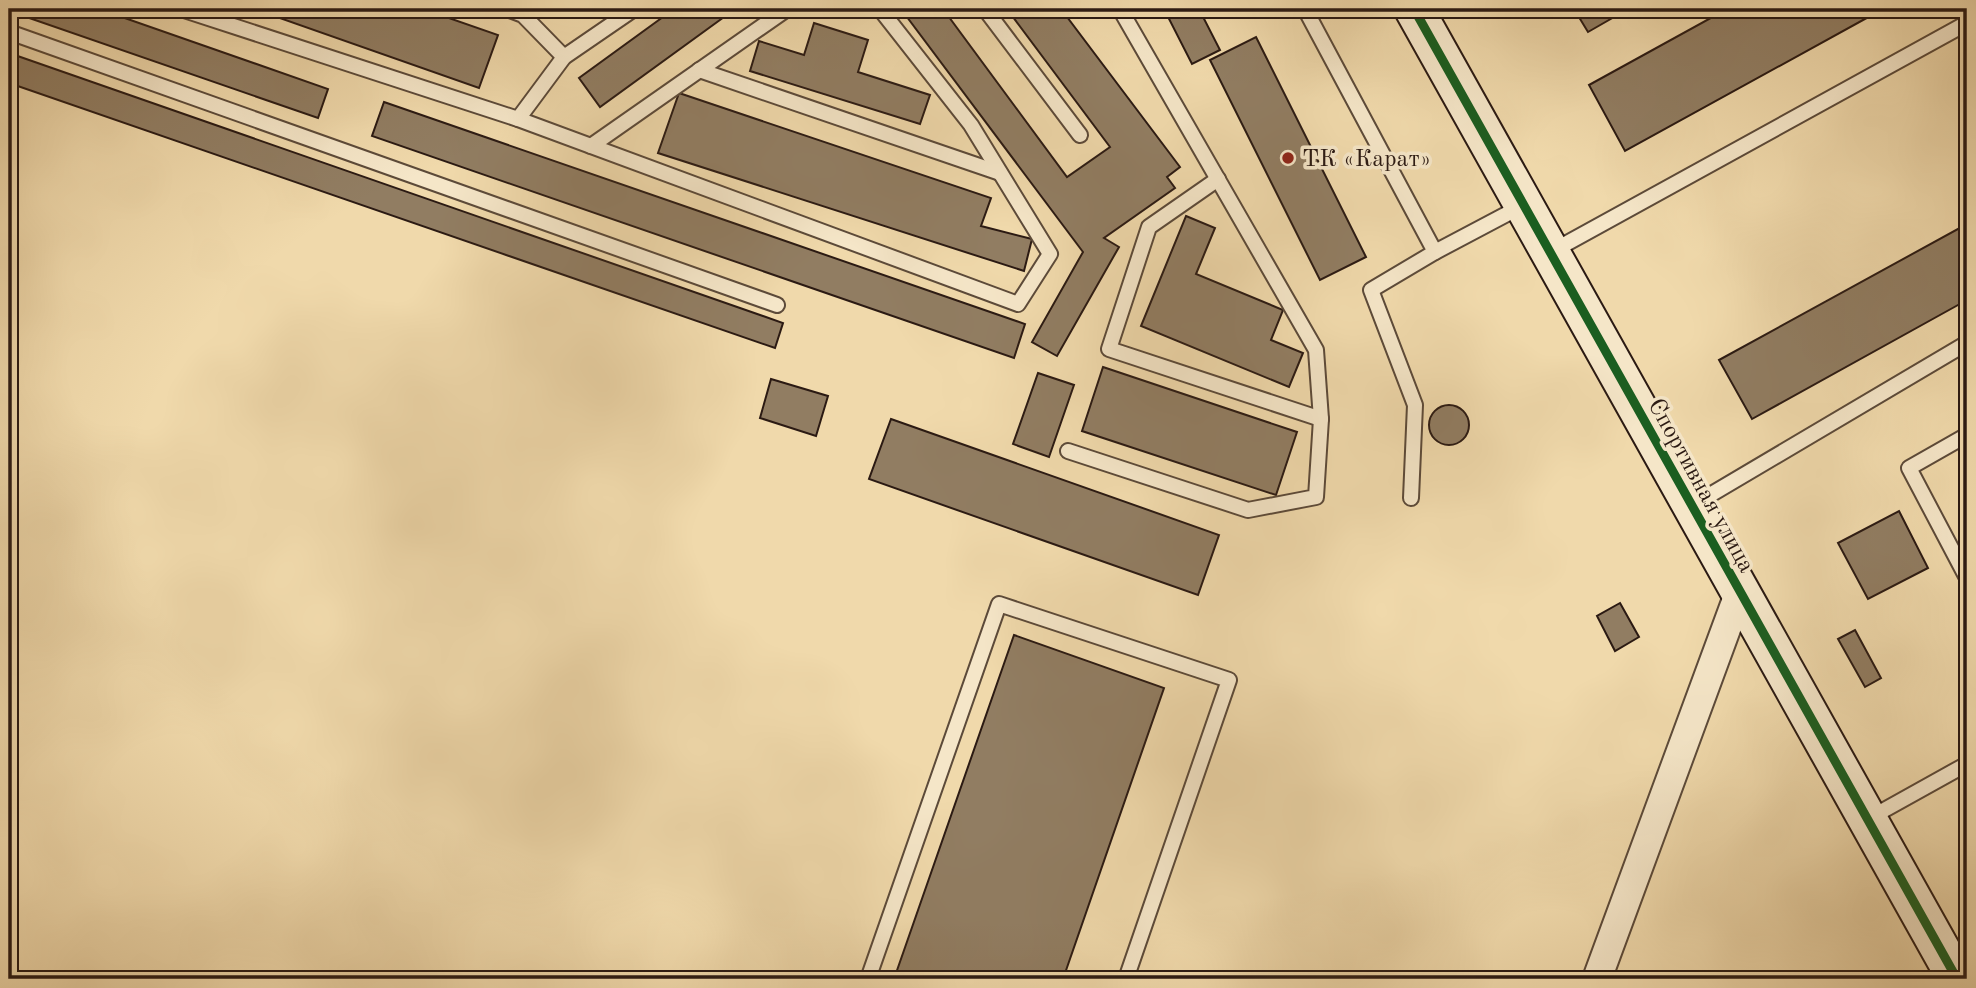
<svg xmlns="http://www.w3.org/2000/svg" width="1976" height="988" font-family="'Old Standard TT',serif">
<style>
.building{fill:#917d62;stroke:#2b1a13;stroke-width:2}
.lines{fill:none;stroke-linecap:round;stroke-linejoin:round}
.lane-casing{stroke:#5c4a39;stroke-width:18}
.street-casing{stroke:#5c4a39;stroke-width:32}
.secondary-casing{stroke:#2b1a13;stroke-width:42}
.lane{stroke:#f5e6c8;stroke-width:14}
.street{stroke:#f5e6c8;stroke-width:28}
.secondary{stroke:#f5e6c8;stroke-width:38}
.cycleway-casing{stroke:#f5e6c8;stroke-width:13}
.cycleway{stroke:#1b5e20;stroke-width:9}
.poi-dot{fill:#8f2418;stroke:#f5e6c8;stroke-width:2.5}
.labels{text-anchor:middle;stroke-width:7;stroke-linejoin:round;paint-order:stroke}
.poi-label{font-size:24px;fill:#2b1a13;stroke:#f5e6c8;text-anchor:start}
.street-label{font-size:24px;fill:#2b1a13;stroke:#f5e6c8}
</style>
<rect width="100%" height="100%" fill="#f0d9ab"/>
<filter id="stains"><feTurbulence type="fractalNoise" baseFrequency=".00286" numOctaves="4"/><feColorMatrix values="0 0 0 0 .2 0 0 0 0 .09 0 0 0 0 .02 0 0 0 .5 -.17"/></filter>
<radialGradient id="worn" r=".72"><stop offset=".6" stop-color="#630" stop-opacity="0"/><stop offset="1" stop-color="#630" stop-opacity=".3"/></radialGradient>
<g class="building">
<path d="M9 9H99L328 89 318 118 9 11Z"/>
<path d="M254 9H423L498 35 479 88Z"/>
<path d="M674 9H735L600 107 579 78Z"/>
<path d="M901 9H943L1067 177 1110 147 1007 9H1061L1180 167 1167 177 1175 188 1104 238 1119 247 1057 356 1032 342 1083 252Z"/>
<path d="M1164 9H1199L1220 50 1192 64Z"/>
<path d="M1574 9H1628L1588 32Z"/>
<path d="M1727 9H1883L1625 151 1589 85Z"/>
<path d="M814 23 868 40 858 72 930 95 920 124 750 71 759 41 804 55Z"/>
<path d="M1256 37 1366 257 1320 280 1210 60Z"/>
<path d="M9 53 783 323 775 348 9 83Z"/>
<path d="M679 93 991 198 981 226 1032 239 1024 271 658 153Z"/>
<path d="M384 102 1025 324 1014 358 372 136Z"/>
<path d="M1186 216 1215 228 1196 274 1283 310 1271 340 1303 353 1289 387 1141 326Z"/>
<path d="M1967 224V300L1752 419 1719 360Z"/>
<path d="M1103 367 1297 432 1276 495 1082 431Z"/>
<path d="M1038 373 1074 385 1049 457 1013 444Z"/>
<path d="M771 379 828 396 816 436 760 418Z"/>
<circle cx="1449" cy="425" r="20"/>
<path d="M891 419 1219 535 1198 595 869 479Z"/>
<path d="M1899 511 1928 568 1868 599 1838 543Z"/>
<path d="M1620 603 1639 637 1615 651 1597 616Z"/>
<path d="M1855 630 1881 678 1865 687 1838 639Z"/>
<path d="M1014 635 1164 688 1063 979H894Z"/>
</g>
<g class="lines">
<defs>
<g id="lane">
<path d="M181 9 518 119 1018 304 1050 254 971 125 880 9"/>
<path d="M507 9 523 15 564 57"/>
<path d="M985 9 1080 135"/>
<path d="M1305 9 1435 252 1522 206"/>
<path d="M9 32 777 305"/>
<path d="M699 70 1000 173"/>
<path d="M518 119 564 57 634 9"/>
<path d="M591 146 787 9"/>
<path d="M1218 179 1149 227 1109 349 1321 419"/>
<path d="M1551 252 1967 23"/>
<path d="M1967 435 1909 468 1967 578"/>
<path d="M1068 451 1248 510 1316 497 1321 419 1316 350 1120 9"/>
<path d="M1411 498 1415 405 1371 290 1435 252"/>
<path d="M1693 505 1967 343"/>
<path d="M1868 819 1967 764"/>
<path d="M868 979 999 604 1229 680 1126 979"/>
</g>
<path id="street" d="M1597 979 1740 591"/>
<path id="secondary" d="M1414 9 1957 979"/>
</defs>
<use href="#lane" class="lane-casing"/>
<use href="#street" class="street-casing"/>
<use href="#secondary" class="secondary-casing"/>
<use href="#lane" class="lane"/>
<use href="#street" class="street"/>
<use href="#secondary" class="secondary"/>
<defs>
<path id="cycleway" d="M1414 9 1957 979"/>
</defs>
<use href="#cycleway" class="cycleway-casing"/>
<use href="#cycleway" class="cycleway"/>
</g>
<circle class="poi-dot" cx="1288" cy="158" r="7"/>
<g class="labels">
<g class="poi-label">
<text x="1302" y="166">ТК «Карат»</text>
</g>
<g class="street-label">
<text transform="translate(1702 485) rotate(61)" y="8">Спортивная улица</text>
</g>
</g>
<rect width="1976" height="988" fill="none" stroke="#f0d9ab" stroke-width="35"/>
<rect x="10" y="10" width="1955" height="967" fill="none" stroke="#2b1a13" stroke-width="3.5"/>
<rect x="18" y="18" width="1941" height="953" fill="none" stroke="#2b1a13" stroke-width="2"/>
<rect width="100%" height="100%" filter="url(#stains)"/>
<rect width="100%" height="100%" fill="url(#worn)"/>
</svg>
